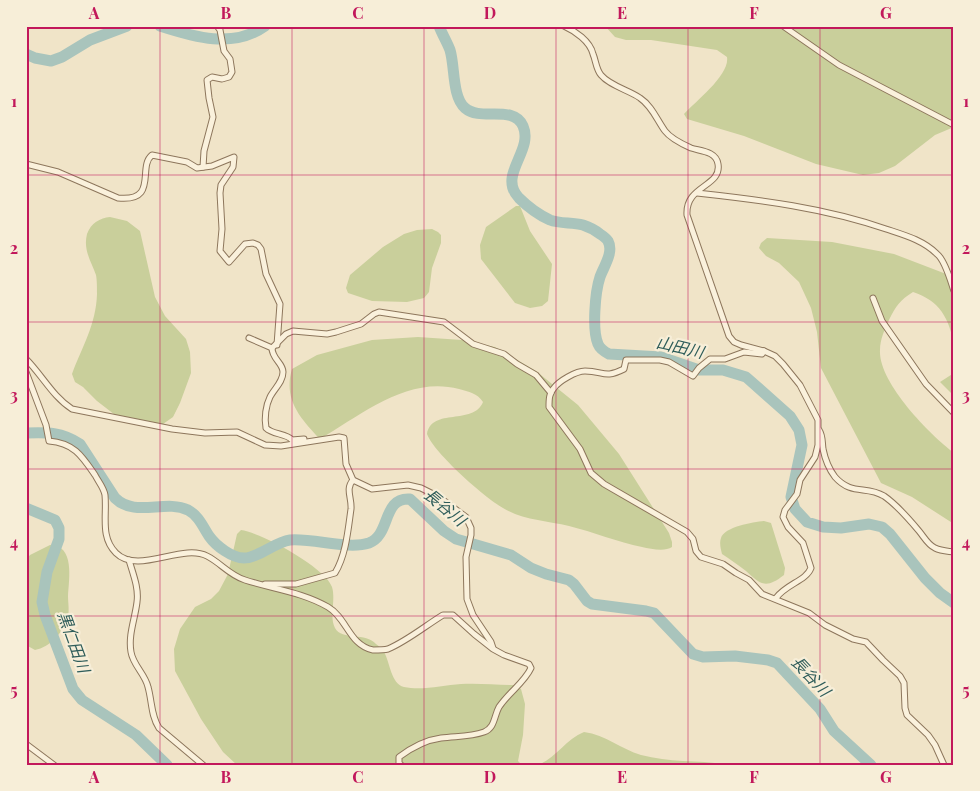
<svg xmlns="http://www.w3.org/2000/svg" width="980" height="791" font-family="'Playfair Display','Noto Sans JP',serif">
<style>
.green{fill:#c9cf9b}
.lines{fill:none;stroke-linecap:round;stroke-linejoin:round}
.river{stroke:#a9c4bc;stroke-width:11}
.street-casing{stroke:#8d765c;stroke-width:7}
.street{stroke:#faf1dc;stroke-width:5}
.grid{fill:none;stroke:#c2185b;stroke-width:1;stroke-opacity:0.55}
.labels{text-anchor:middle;stroke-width:4.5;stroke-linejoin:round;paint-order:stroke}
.water-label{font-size:16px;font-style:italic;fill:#2f5d5a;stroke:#f7eed8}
.neatline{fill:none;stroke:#c2185b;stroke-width:2}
.grid-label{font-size:16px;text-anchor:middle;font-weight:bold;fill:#c2185b}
</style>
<rect width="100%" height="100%" fill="#f0e4c8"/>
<g class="green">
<path d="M605 26H954V127L935 135 895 166 879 173 863 175 816 164 744 136 687 119 684 114C696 101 730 75 727 57L717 50 651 40H626L615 37Z"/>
<path d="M516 206H520L530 231 552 264 548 301 542 306 530 308 515 303 481 259 480 245 486 227Z"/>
<path d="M110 217 127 221 140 231 155 297 165 316 186 339 190 352 191 373 180 403 173 417 163 424 142 425 119 418 97 401 83 387 75 382 72 374C82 347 96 325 97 294 97 288 97 280 96 275 91 261 83 250 87 234 91 223 100 218 110 217Z"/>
<path d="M432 229 438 232 441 235V243L432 268 429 292 424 298 407 302 372 301 348 293 346 288 350 275 383 247 404 234 417 230Z"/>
<path d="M767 238 832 242 894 254 954 277V345C949 318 940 301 913 292 900 300 896 306 889 320 885 329 880 339 880 350 878 382 929 434 954 453V524L912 497 881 483 821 368 817 332 811 308 799 282 779 263 766 256 759 248 761 243Z"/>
<path d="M418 337 462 340 495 347 536 371 578 405 619 454 669 533 672 542V547C665 552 651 549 642 547 618 542 593 532 569 526 547 521 522 520 503 508 484 497 434 453 427 434 432 407 473 426 483 402 477 393 469 392 459 389 407 376 363 414 320 439 300 418 283 399 292 369L317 355 372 340Z"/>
<path d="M954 373V396L940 382Z"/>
<path d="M764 521 771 523 785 568 784 575C766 589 761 585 746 571 738 565 730 559 722 554 721 550 719 543 721 538 724 527 753 522 764 521Z"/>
<path d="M241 530C262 533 326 568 332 587 336 600 329 617 335 628 342 641 366 632 376 644 379 646 382 649 384 652 390 662 391 684 404 687 422 691 443 685 461 684 479 683 497 685 514 685L521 689 525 704 523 735 518 761 522 765H237L223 752 201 719 175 671 174 649 180 629 195 607 211 599 219 591 228 574 237 534Z"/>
<path d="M50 545C75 545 69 579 68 596 68 603 70 613 67 619 62 634 50 647 35 650L26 645V560L30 555Z"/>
<path d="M584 732C606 735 621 749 641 755 671 763 702 760 732 765H538C556 758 566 739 584 732Z"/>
</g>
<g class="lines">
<g class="river">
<path d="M160 26C194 37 233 49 265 26"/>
<path d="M439 26C442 34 447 42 450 50 455 66 452 97 465 108 481 122 513 104 523 126 534 151 497 175 519 198 527 206 539 215 550 220 560 224 572 222 583 225 589 227 595 230 600 234 603 236 606 238 608 241 614 252 604 266 600 277 595 292 592 330 598 344 600 349 605 352 609 354L661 357 699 370H723L746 377 790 416 799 430 802 445 791 497 795 509 807 522 823 527 841 528 869 524 882 527 890 534 925 578 940 593 954 603"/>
<path d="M26 54 35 58 51 61 62 57 90 40 127 26"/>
<path d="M26 433C47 432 62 432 80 444L115 498C135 518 165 499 188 510 199 516 203 527 209 536 216 546 232 558 244 558 258 558 275 542 290 540 314 538 348 550 369 543 391 535 382 497 410 499L444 531 456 539 511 555 531 568 546 574 569 580 574 584 587 601 592 604 646 611 654 613 693 654 703 657 735 656 768 660 777 663 820 709 834 731 871 765"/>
<path d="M26 508 55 520 59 528V539L47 572 42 602 45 615 73 689 82 700 136 735 167 765"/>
</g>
<defs>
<g id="street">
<path d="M564 26C575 31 590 41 593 54 596 61 596 69 601 75 610 86 629 90 640 98 652 106 657 120 665 131 671 139 682 144 691 148 700 151 716 151 718 164 722 187 685 185 687 215L729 336 734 342 741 345 764 351 775 356 783 364 800 385 818 420V445L815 457 800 480 797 494 785 510 783 517 788 527 803 543 811 568C806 581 786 584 776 598"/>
<path d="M783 26 839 65 954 125"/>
<path d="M26 164 58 172 118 198C159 202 137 167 152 155L187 162 197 168 212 166 234 157 233 167 221 185 220 193 222 229 220 251 229 262 245 244 253 243 258 245 261 249 266 274 280 304 277 345"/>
<path d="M203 167 204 151 213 117 209 98 207 80 212 77 222 79 229 77 232 72 230 59 224 51 220 30 217 26"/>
<path d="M697 193C761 200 825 208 886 229 904 235 923 240 937 254 945 260 951 282 954 291"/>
<path d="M873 298 882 321 926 384 954 413"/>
<path d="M249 338 272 348 286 334 293 331 327 334 336 332 361 324 374 314 379 312 444 322 473 344 504 354 517 364 536 375 551 393"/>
<path d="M272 348C272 359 283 363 283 372 283 382 274 389 270 397 266 405 264 418 266 428 273 435 286 433 292 440L304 439"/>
<path d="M764 351 762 354 744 352 725 359H710L699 368 693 376 669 362 660 360H626L624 369C604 379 604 371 585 371 576 371 559 381 554 388 549 393 549 400 549 407L580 449 591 473 604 484 687 532 693 539 696 551 701 557 723 564 736 573 749 580 762 594 809 613 825 625 853 639 866 642 883 660 900 676 904 683 905 708 907 715 928 735 935 745 944 765"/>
<path d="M26 359C42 375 53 397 72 409L172 429 205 433 237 432 265 445 281 446 339 437 344 438 346 464 353 480 372 489 408 485 421 488 439 497 466 517 471 528V535L466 557 467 599 473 615 491 642 493 648"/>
<path d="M26 372 46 425 49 441C74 443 82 456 95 475 98 481 104 488 105 495 107 516 100 537 116 553 138 575 182 543 207 556 221 563 229 575 245 580 273 589 302 592 328 607 347 618 349 645 373 650 378 650 384 650 388 649 407 641 425 626 443 615H453L474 634 493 649 504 655 529 664 531 668C524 683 509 692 499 707 494 716 495 728 484 732 470 737 456 736 441 738 426 740 411 748 399 757V763L401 765"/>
<path d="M819 430C823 436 822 442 823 449 825 459 829 469 835 477 852 496 866 485 884 496 897 505 909 519 919 531 924 537 928 545 935 548 941 551 947 551 954 552"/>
<path d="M129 560C133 574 139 588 137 602 135 619 128 635 131 652 133 665 145 674 148 687 152 701 151 716 159 728L203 765"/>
<path d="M265 584H296L335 573C346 555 348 530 351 509 352 498 345 489 353 480"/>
<path d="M26 744 54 765"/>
</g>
</defs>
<use href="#street" class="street-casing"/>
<use href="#street" class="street"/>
</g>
<path class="grid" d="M160 26V765M292 26V765M424 26V765M556 26V765M688 26V765M820 26V765M26 175H954M26 322H954M26 469H954M26 616H954"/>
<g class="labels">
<g class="water-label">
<text transform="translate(680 347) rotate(13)" y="6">山田川</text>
<text transform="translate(445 507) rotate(40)" y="6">長谷川</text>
<text transform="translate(74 642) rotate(70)" y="6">黒仁田川</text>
<text transform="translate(811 676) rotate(47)" y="6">長谷川</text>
</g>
</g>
<rect width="980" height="791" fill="none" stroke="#f7eed8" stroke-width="55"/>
<rect x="28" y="28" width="924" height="736" class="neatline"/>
<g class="grid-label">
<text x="94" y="19">A</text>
<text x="226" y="19">B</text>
<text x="358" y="19">C</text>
<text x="490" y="19">D</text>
<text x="622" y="19">E</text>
<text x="754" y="19">F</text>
<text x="886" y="19">G</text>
<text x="14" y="107">1</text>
<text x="966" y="107">1</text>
<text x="14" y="254">2</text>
<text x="966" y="254">2</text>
<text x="14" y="401">3</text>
<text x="966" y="401">3</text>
<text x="14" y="548">4</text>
<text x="966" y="548">4</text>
<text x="14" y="696">5</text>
<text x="966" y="696">5</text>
<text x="94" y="783">A</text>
<text x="226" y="783">B</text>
<text x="358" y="783">C</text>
<text x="490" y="783">D</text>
<text x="622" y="783">E</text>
<text x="754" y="783">F</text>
<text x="886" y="783">G</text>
</g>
</svg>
